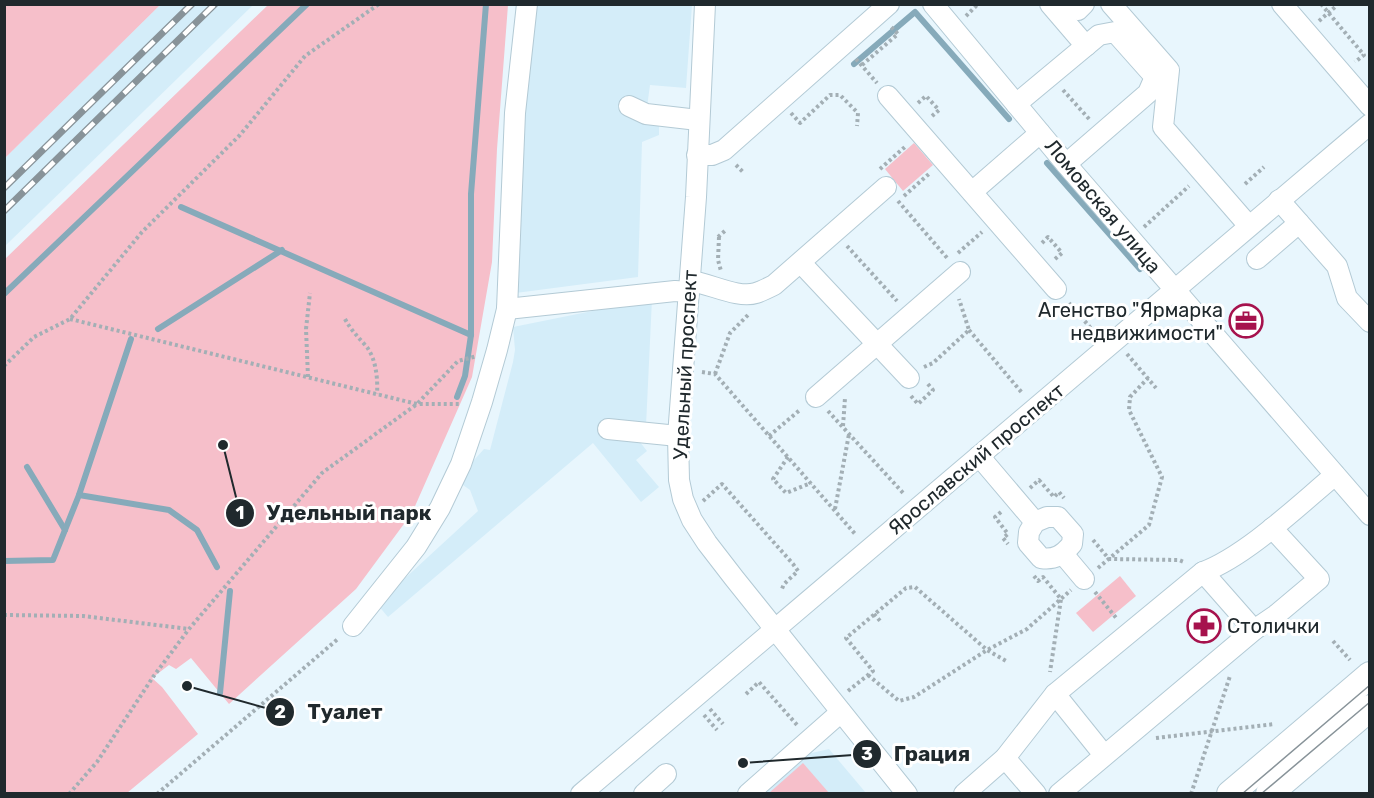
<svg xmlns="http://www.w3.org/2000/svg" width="1374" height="798" font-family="Rubik,sans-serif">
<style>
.built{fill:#d4edf9}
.green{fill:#f6bfca}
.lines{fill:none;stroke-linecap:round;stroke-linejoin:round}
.stream{stroke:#86aaba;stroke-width:6}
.minor-casing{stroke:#b3cad5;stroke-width:22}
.major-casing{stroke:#b3cad5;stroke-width:28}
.path{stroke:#a3afb5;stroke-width:4;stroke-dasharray:3 3;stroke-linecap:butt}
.minor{stroke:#fff;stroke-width:20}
.major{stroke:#fff;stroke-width:26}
.tram{stroke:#889399;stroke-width:1.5}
.rail-casing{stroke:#889399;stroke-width:7}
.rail{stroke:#fff;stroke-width:4.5;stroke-dasharray:14;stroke-linecap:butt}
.labels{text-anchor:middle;stroke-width:6;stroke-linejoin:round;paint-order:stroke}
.street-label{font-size:20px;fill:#20292d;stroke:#fff}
.poi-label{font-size:20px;fill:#20292d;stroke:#fff;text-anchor:end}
.leader{fill:none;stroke:#20292d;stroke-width:2}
.callout-dot{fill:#20292d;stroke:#fff;stroke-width:2}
.mark-label{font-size:18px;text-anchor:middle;font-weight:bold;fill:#fff}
.callout-label{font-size:21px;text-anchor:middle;font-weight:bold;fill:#20292d;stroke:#fff;stroke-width:6;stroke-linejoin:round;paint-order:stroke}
</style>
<rect width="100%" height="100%" fill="#e8f6fd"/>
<g class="built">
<path d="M160 5H253L5 246V158Z"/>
<path d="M525 5H692L686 88 650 85 645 122 659 123V135L642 142 638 277 508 294Z"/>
<path d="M652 299 646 426 636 437 647 451 636 460 659 487 641 502 593 443 388 617 377 604 478 511 470 490 456 480 484 449 490 450 513 362 515 350 513 327Z"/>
<path d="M829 749 866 793 759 794 803 755Z"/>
</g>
<g class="green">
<path d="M5 4H160V5L5 158Z"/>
<path d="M268 5H508L497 149 492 262 472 377 412 513 356 589 229 704 191 658 176 669 169 665 152 678 162 687 198 734 127 793H5V259Z"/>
<path d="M914 143 933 165 903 191 885 169Z"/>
<path d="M1120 576 1136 596 1093 632 1076 613Z"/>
<path d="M803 763 829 793H769Z"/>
</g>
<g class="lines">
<g class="stream">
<path d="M854 64 915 12 1009 119"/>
<path d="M1047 163 1140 269"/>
<path d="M181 207 471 335"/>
<path d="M4 294 307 4"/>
<path d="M158 329 282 250"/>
<path d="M457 397 465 376 471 335V194L486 4"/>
<path d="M27 467 65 530"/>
<path d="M79 495 169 510 197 530 217 567"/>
<path d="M4 561 53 560 79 495 131 339"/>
<path d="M220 693 230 591"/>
</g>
<defs>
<g id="minor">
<path d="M705 4 696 197 678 436 679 480 683 499 692 520 707 543 734 578 907 794"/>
<path d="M933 4 1066 164 1370 515"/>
<path d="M1050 4 1086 46"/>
<path d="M1074 4 1078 10 1084 4"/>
<path d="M1111 4 1169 70 1163 127 1249 226"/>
<path d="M1282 4 1370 106"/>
<path d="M888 96 1056 289"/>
<path d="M1016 104 1099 35 1115 32 1155 77 1148 93 1066 164"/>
<path d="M629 106 646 114 698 120"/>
<path d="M697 155H712L724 150 889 4"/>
<path d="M972 192 1040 133"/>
<path d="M1279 200 1337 266 1347 298 1370 322"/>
<path d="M1257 259 1299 223"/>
<path d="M801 263 909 378"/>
<path d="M690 281C709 283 738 299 756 293 762 291 768 288 774 285L886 187"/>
<path d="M507 309 675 291 689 292"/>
<path d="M816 397 960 272"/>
<path d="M608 429 678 436"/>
<path d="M979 456 1035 522 1047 517H1058L1073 534 1072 544C1063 555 1055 560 1041 558L1028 543 1029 532 1035 522"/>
<path d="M1063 554 1084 579"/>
<path d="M1203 572 1254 630"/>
<path d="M353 626 416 547 440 508 461 464 482 402 497 350 507 309 515 113 527 4"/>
<path d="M1055 694 1104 755"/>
<path d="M1005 758 1036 794"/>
<path d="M581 794 1370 124"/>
<path d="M644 794 666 774"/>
<path d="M748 794 841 712"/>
<path d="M964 794 1005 758 1055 694 1203 572C1246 556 1299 505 1335 475"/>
<path d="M1059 794 1254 630 1276 615 1319 579 1272 528"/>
</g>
<g id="major">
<path d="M1230 794 1370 675"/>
<path d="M1269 794 1370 708"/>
</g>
</defs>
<use href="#minor" class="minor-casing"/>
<use href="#major" class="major-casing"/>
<g class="path">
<path d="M1321 4 1364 55 1355 62"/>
<path d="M966 16 978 4"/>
<path d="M1319 21 1335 7"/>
<path d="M856 59 877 83"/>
<path d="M862 65 898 34 890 26"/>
<path d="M1063 90 1090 120"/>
<path d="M918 103 926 96 939 110 931 117"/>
<path d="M791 113 800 123 830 95H840L858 113 857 126"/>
<path d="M736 165 743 172"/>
<path d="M880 169 906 146"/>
<path d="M1245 184 1264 167"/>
<path d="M904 196 930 173"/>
<path d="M898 201 948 259"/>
<path d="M1144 227 1189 186"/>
<path d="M718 237 726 230"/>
<path d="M719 237 718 260 721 271"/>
<path d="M1042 243 1048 237 1062 253 1054 260"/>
<path d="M847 246 897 301"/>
<path d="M958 253 982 232"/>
<path d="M1069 303 1095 333"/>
<path d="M70 319 417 404H461"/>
<path d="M345 319C351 330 358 337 366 346 376 358 378 379 377 394"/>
<path d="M969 330 1023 394"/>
<path d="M1127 354 1156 388"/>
<path d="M4 366 34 337 70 319 142 232 240 135 305 56 379 4"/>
<path d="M924 367 933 363 969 330 959 299"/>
<path d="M702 372 715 374 856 535"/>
<path d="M715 374 730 333 750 313"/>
<path d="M308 377 306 329 310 293"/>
<path d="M911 396 918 404 933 390 927 383"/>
<path d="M828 411 904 494"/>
<path d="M843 426 845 398"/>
<path d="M769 436 801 409"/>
<path d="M788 457 773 479 786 493 811 483"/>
<path d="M1030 488 1039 480 1054 497 1059 492 1064 498"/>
<path d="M703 501 722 484 793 564 798 571 784 584 781 591"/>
<path d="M835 509 849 434"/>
<path d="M1001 512 995 517 1008 534 1003 538 1008 544"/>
<path d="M1093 540 1109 559 1179 560 1184 562"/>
<path d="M1098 568 1149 525 1162 477 1129 410 1130 397 1148 378"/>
<path d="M1034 576 1038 581 1043 577 1061 599 1050 672"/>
<path d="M1095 592 1117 619"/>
<path d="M874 614 882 623"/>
<path d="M4 615 83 616 189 629"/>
<path d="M1333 641 1350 660"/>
<path d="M868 675 899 701 914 697 987 650 1027 629 1071 590"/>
<path d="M848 691 873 671 846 638 906 588 915 587 987 650 1008 662"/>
<path d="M746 694 759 682 797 725"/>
<path d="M710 709 723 724"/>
<path d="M704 715 717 730"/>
<path d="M1156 738 1275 724"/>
<path d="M69 794 97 762 153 677 189 629 322 473 417 404 458 361 477 356"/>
<path d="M157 794 339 638"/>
<path d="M1191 794 1230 676"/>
</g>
<use href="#minor" class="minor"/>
<use href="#major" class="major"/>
<g class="tram">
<path d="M1242 794 1370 685"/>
<path d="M1261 794 1370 702"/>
</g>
<defs>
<g id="rail">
<path d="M4 188 192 4"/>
<path d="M4 211 215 4"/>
</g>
</defs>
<use href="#rail" class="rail-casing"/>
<use href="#rail" class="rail"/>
</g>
<defs>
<symbol id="office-ring" viewBox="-11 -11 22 22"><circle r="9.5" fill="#fff" stroke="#a6124d" stroke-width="1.5"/><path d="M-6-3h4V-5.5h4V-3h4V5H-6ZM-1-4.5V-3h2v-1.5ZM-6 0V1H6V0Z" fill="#a6124d"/></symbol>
<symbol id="pharmacy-ring" viewBox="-11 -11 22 22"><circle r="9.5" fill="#fff" stroke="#a6124d" stroke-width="1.5"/><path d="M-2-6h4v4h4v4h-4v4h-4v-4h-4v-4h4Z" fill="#a6124d"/></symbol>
</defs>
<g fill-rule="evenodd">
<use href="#office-ring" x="1227" y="302" width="38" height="38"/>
<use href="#pharmacy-ring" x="1185" y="607" width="38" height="38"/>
</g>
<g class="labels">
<g class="street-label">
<text transform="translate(1103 206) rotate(50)" y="7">Ломовская улица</text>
<text transform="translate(685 365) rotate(-87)" y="7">Удельный проспект</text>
<text transform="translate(976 459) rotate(-40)" y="7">Ярославский проспект</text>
</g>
<g class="poi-label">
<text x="1223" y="317">Агенство "Ярмарка<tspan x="1223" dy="23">недвижимости"</tspan></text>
<text x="1227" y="633" text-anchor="start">Столички</text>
</g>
</g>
<path class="leader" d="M223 445L240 513M187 686L280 712M743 763L867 754"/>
<g class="callout-dot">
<circle cx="223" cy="445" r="6"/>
<circle cx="187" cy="686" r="6"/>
<circle cx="743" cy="763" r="6"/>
<circle cx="240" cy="513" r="15"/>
<circle cx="280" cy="712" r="15"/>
<circle cx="867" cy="754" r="15"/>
</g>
<g class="mark-label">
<text x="240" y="519">1</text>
<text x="280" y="718">2</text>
<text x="867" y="760">3</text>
</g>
<g class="callout-label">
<text x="349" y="520">Удельный парк</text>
<text x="345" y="719">Туалет</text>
<text x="932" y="761">Грация</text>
</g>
<rect width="1374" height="798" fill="none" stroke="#20292d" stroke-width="12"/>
</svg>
